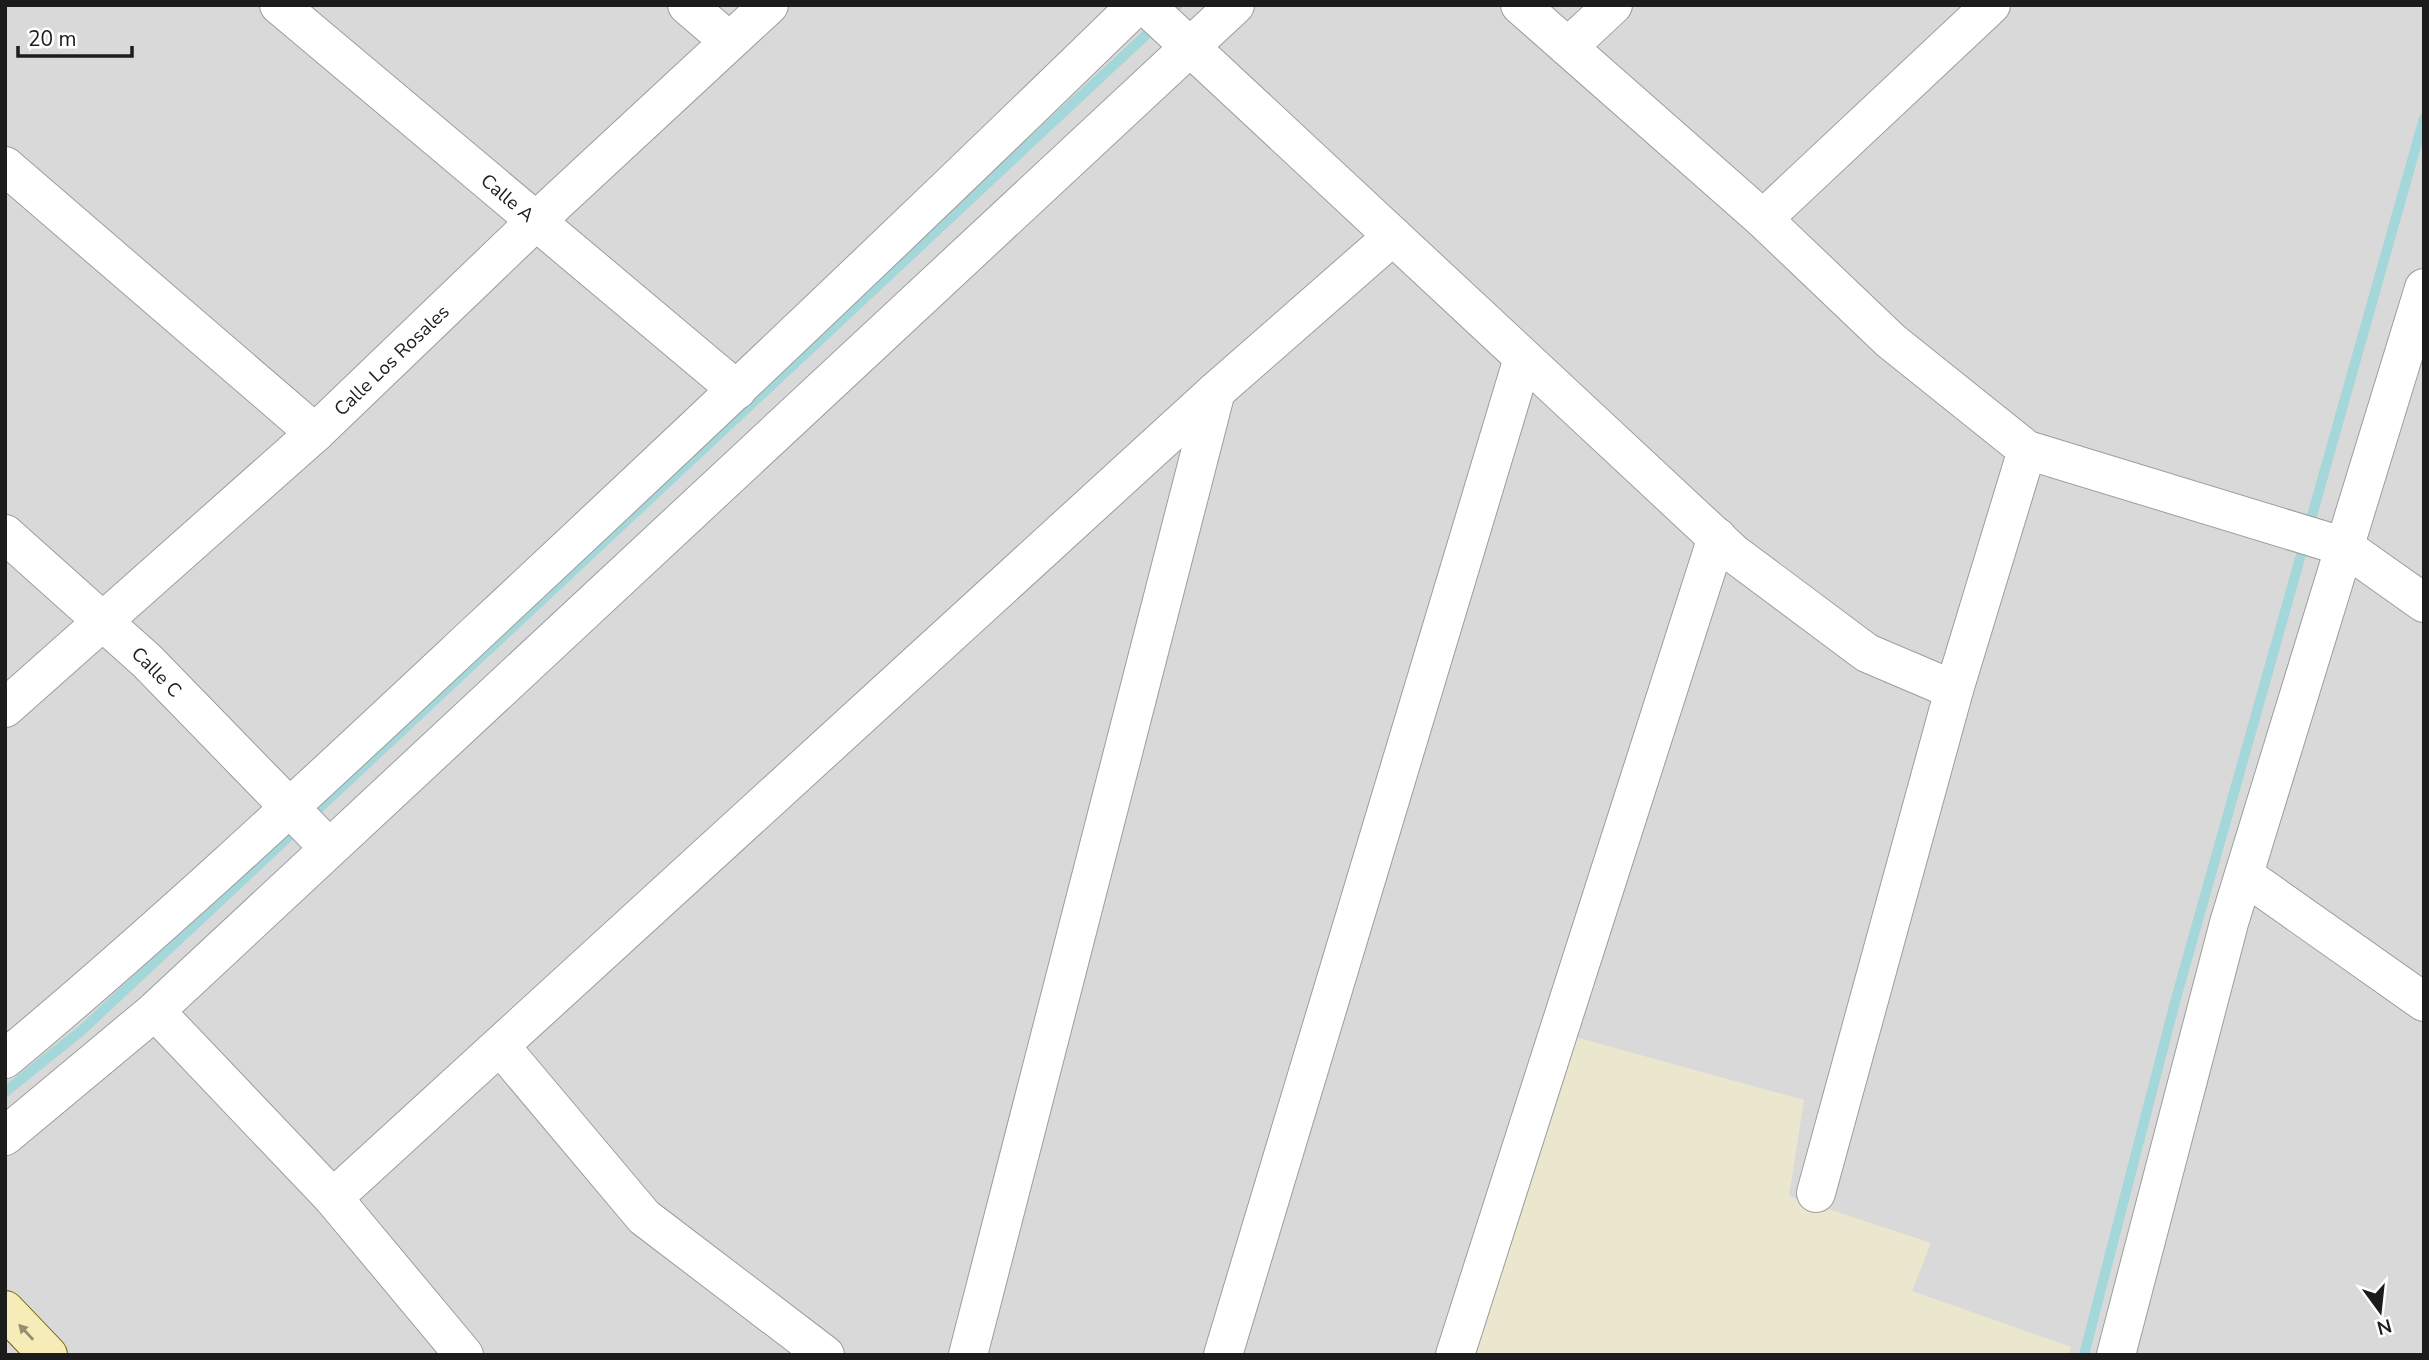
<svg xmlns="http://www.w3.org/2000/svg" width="2429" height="1360" font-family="'Nunito Sans',sans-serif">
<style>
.residential{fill:#dad9d9}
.farmland{fill:#ebe7ce}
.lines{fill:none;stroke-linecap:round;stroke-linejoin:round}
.stream{stroke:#a4d7d9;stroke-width:10}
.street-casing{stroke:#9d9d9d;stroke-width:40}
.secondary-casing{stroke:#6c630a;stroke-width:40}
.street{stroke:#fff;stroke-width:38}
.secondary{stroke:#f6ecb7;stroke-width:38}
.oneway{fill:#948e71}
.labels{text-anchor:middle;stroke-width:6;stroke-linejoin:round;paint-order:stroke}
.street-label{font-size:19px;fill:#1c1c1c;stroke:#fff}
</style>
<rect width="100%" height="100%" fill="#ede7e2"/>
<rect class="residential" x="5" y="5" width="2419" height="1350"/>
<path class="farmland" d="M1575 1037 1804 1100 1789 1196 1931 1243 1912 1291 2071 1347 2069 1355H1476Z"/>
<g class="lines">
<g class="stream">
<path d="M5 1092 81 1031 1178 5"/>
<path d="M2084 1355 2175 1002 2424 118"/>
</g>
<defs>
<g id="street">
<path id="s1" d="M279 5 737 390"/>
<path d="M687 5 729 41"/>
<path d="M1145 5 1733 553 1867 653 1954 690"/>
<path d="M1520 5 1763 219 1891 341 2027 450 2345 547 2424 603"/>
<path d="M1568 47 1613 5"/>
<path d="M5 166 315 433"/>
<path d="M1763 219 1991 5"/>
<path id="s2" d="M5 534 147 661 329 848"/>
<path id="s3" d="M5 708 315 433 536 221 769 5"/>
<path d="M2244 875 2424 1002"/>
<path d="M155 1011 333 1198 464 1355"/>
<path d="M501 1047 644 1217 825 1355"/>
<path d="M5 1059C168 923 323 777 478 632 700 425 920 216 1137 5"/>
<path d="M5 1136 155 1011 1235 5"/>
<path d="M1816 1193 1954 690 2027 450"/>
<path d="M333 1198 1216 391 1393 236"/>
<path d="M968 1355 1216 391"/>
<path d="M1223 1355 1523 358"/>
<path d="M1455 1355 1717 537"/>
<path d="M2116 1355 2229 923 2424 288"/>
</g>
<path id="secondary" d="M5 1310 48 1355"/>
</defs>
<use href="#street" class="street-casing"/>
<use href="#secondary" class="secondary-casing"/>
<use href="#street" class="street"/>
<use href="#secondary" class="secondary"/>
</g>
<defs><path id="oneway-solid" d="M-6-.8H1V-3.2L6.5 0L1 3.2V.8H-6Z" transform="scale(1.75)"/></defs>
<use class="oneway" href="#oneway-solid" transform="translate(26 1332) rotate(-133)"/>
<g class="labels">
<g class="street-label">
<text dy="7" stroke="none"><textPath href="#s1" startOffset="299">Calle A</textPath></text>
<text dy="7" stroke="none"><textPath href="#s3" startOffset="520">Calle Los Rosales</textPath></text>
<text dy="7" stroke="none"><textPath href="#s2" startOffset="205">Calle C</textPath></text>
</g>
</g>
<rect width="2429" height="1360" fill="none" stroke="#1c1c1c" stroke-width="14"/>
<g transform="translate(2380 1311) rotate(165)" stroke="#ffffff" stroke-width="5" paint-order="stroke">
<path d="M0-5L12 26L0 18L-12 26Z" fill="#1c1c1c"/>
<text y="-10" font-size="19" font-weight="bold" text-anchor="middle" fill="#1c1c1c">N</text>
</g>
<path d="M18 46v10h114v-10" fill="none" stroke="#1c1c1c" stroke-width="3.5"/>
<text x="28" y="46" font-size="21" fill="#1c1c1c" stroke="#ffffff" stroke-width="5" paint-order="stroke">20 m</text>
</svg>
